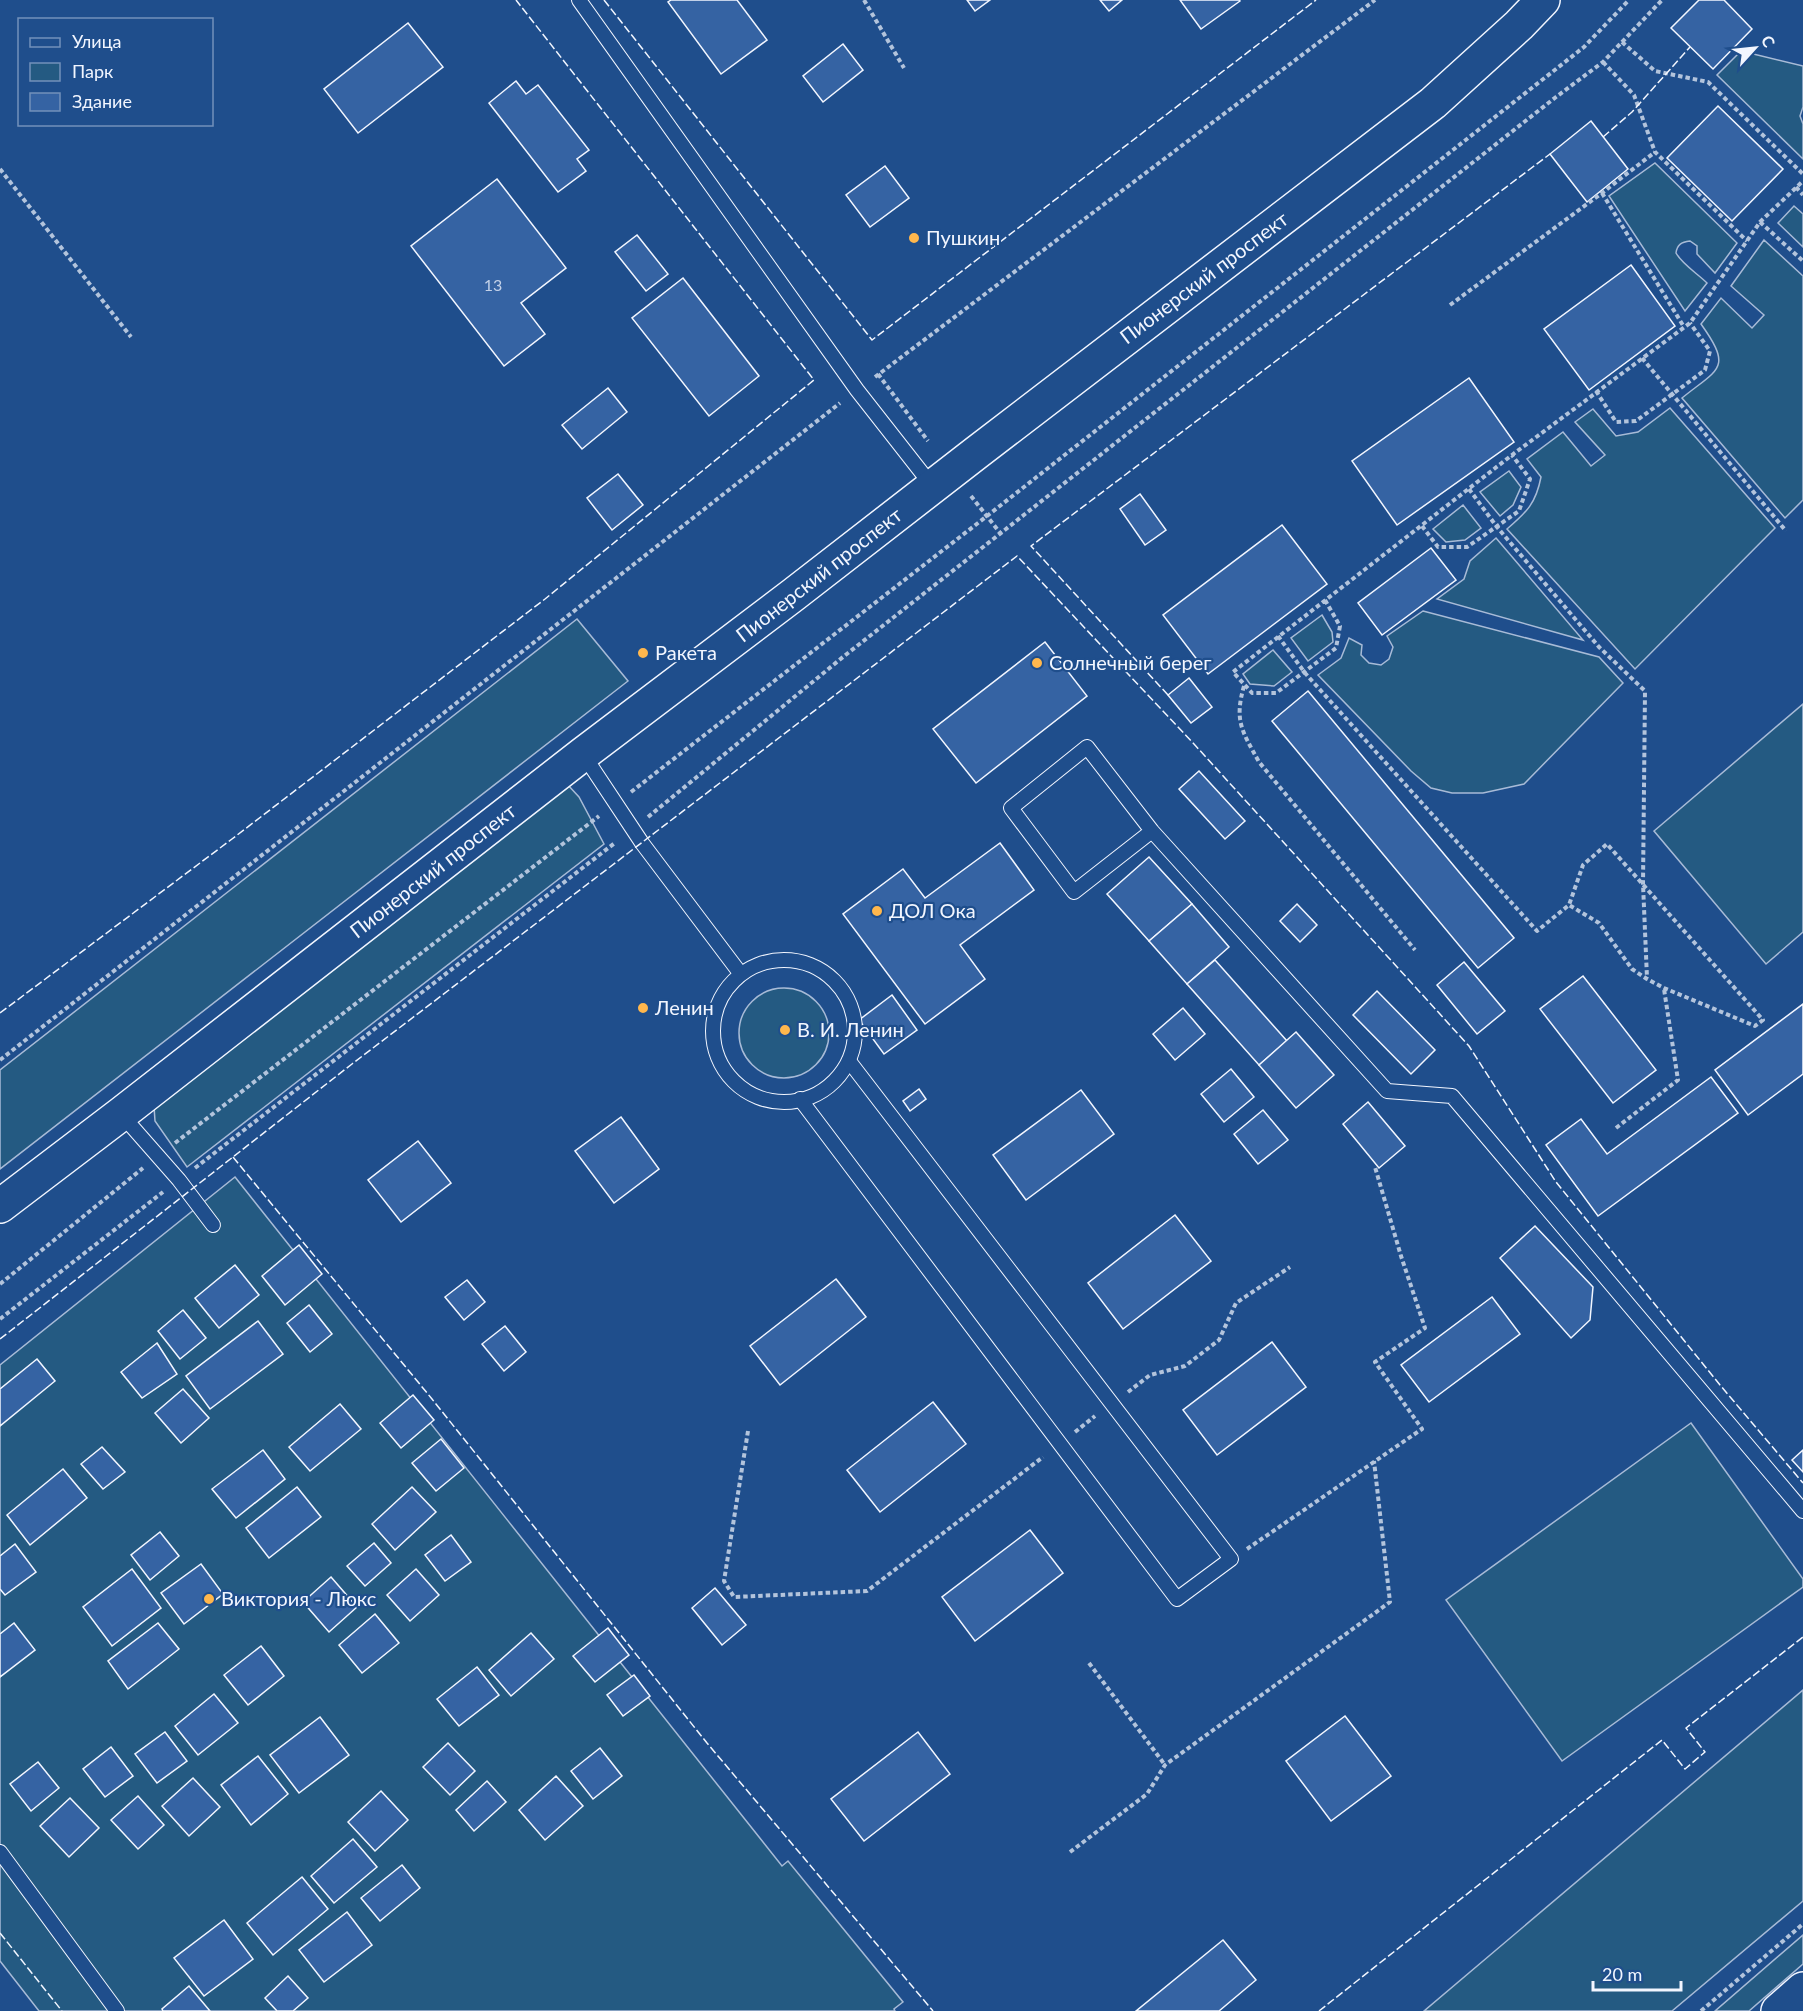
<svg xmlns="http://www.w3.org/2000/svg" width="1803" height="2011" font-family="Lato,sans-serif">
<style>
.green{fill:#245a82;stroke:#a8bbd7;stroke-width:1.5}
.building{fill:#3563a3;stroke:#f2f6ff;stroke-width:1.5}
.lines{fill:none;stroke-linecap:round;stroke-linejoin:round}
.lane-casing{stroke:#f2f6ff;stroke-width:16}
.secondary-casing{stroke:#f2f6ff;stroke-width:36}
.primary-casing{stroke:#f2f6ff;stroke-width:36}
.path{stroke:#b3c4dc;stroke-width:4;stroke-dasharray:4.5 3;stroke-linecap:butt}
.lane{stroke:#1f4e8c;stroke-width:14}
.secondary{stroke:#1f4e8c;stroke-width:33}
.primary{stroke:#1f4e8c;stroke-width:33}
.fence{stroke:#f2f6ff;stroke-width:1.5;stroke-dasharray:8 3;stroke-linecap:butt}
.poi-dot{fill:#ffb74d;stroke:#1f4e8c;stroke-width:2}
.labels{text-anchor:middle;stroke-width:4.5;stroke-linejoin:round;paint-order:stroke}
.number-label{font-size:16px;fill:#c3d1e8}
.poi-label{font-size:20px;fill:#f2f6ff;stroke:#1f4e8c;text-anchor:start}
.street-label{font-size:20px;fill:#f2f6ff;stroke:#1f4e8c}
</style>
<rect width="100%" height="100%" fill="#1f4e8c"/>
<g class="green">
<path d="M1741 51 1803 66V107L1800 116 1803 124V159L1717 75Z"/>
<path d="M1655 163 1737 243 1715 273 1697 254V246L1690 241C1681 242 1677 245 1676 253 1682 264 1698 274 1707 283L1685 311 1609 196Z"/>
<path d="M1794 206 1803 214V247L1778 223Z"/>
<path d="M1764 240 1803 276V500L1785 518 1682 398C1719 368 1733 369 1701 324L1721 298 1752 328 1764 315 1731 286Z"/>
<path d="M1670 408 1775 528 1635 669 1507 529C1527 512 1536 503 1541 477L1527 459 1563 432 1591 466 1605 455 1575 422 1593 409 1616 436 1638 432Z"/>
<path d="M1509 471 1521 487 1513 505 1500 516 1480 492Z"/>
<path d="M1463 505 1481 528 1465 540 1446 542 1433 529Z"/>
<path d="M1496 538 1583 640 1437 599 1464 579 1470 561Z"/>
<path d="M1423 611 1599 657 1623 683 1524 784 1483 793H1452L1431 788 1411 771 1318 675 1341 658 1349 638 1362 645 1361 655 1369 663 1381 665 1389 659 1393 647 1387 636Z"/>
<path d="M1322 615 1332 632 1333 642 1308 661 1291 638Z"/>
<path d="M577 619 628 681 0 1169V1070Z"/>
<path d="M1273 650 1292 672 1274 686 1250 684 1243 674Z"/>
<path d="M1803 704V932L1766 964 1654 831Z"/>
<path d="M567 784 579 797 604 844 187 1167 155 1121 154 1106Z"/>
<circle cx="784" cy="1033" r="45"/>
<path d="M235 1177 782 1866 788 1861 903 2002 894 2009 895 2011H39L0 1961V1365Z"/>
<path d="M1691 1423 1803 1579V1587L1562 1761 1446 1600Z"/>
<path d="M1803 1690V1901L1672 2011H1424Z"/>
<path d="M1803 1935V1964L1749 2011H1715Z"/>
</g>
<g class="building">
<path d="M671 0H737L767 40 721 74 668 2Z"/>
<path d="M967 0H990L975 11Z"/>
<path d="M1100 0H1122L1109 11Z"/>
<path d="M1180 0H1239L1240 1 1201 29Z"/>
<path d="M1699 0H1724L1752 29 1713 69 1671 28Z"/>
<path d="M408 23 443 67 358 133 324 89Z"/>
<path d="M843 44 863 70 823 102 803 76Z"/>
<path d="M516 81 526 94 538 85 589 150 577 159 586 171 558 192 489 103Z"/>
<path d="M1718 106 1783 169 1732 221 1667 158Z"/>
<path d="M1591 121 1628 169 1587 202 1550 154Z"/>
<path d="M885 166 909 198 870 227 846 195Z"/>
<path d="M497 179 566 268 521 303 545 334 504 366 411 246Z"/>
<path d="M637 235 668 274 646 291 615 252Z"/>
<path d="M1631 265 1675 326 1589 390 1544 329Z"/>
<path d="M683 278 759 376 709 416 632 318Z"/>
<path d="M1469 378 1514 442 1397 525 1352 461Z"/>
<path d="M608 388 627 412 582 449 562 425Z"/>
<path d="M618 474 643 505 612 530 587 498Z"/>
<path d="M1140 494 1166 530 1145 545 1120 509Z"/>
<path d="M1282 525 1327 584 1208 674 1163 615Z"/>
<path d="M1431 548 1456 580 1382 635 1358 603Z"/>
<path d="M1045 642 1087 696 976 783 933 729Z"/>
<path d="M1189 678 1212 707 1191 723 1168 695Z"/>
<path d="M1308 691 1514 938 1478 968 1272 721Z"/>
<path d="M1199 771 1245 821 1225 839 1179 789Z"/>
<path d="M1000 843 1034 890 960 945 985 979 925 1024 843 914 903 869 925 898Z"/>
<path d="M1149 857 1192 904 1149 941 1107 894Z"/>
<path d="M1192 904 1229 947 1187 984 1149 941Z"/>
<path d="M1297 904 1317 925 1300 942 1280 921Z"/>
<path d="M1215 960 1287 1041 1259 1065 1187 984Z"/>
<path d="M1464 962 1505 1011 1477 1034 1437 985Z"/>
<path d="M1583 976 1656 1070 1613 1103 1540 1009Z"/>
<path d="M1377 991 1435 1050 1411 1074 1353 1015Z"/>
<path d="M892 995 917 1030 884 1054 859 1020Z"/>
<path d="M1803 1004V1074L1748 1115 1715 1070Z"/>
<path d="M1183 1008 1205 1034 1175 1060 1153 1034Z"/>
<path d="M1296 1032 1334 1075 1296 1108 1259 1065Z"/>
<path d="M1231 1069 1254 1097 1224 1122 1201 1094Z"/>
<path d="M1711 1077 1738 1113 1598 1216 1546 1145 1581 1119 1607 1154Z"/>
<path d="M919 1089 926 1099 910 1111 903 1101Z"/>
<path d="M1081 1090 1114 1134 1026 1200 993 1155Z"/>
<path d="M1368 1102 1405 1146 1379 1168 1343 1124Z"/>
<path d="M1263 1110 1288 1140 1258 1164 1234 1134Z"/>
<path d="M621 1117 659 1169 614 1203 575 1151Z"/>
<path d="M418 1141 451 1183 401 1222 368 1180Z"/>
<path d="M1175 1215 1211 1261 1123 1329 1088 1283Z"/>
<path d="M1535 1226 1593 1287 1590 1320 1571 1338 1500 1258Z"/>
<path d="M299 1245 322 1274 285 1305 262 1276Z"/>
<path d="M235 1265 259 1295 219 1328 195 1298Z"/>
<path d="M836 1279 866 1317 780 1385 750 1346Z"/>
<path d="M467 1280 485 1302 464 1320 445 1297Z"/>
<path d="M1492 1297 1520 1334 1429 1402 1401 1365Z"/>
<path d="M309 1305 332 1334 310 1352 287 1323Z"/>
<path d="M183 1310 206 1338 180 1359 158 1331Z"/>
<path d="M258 1321 283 1354 210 1409 186 1376Z"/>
<path d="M505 1326 526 1352 504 1371 482 1344Z"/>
<path d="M1272 1342 1306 1387 1217 1455 1183 1410Z"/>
<path d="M157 1343 177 1374 142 1398 121 1372Z"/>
<path d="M37 1359 55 1381 0 1426V1389Z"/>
<path d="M183 1389 209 1418 181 1443 155 1413Z"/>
<path d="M413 1395 434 1420 401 1448 380 1423Z"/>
<path d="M933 1402 966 1444 880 1512 847 1470Z"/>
<path d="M340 1404 361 1429 310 1471 289 1447Z"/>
<path d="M441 1439 464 1468 436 1491 412 1463Z"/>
<path d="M102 1447 125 1472 103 1489 81 1464Z"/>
<path d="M263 1450 285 1479 236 1518 212 1489Z"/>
<path d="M1803 1450V1472L1792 1460Z"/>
<path d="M63 1469 87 1498 30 1545 7 1515Z"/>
<path d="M297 1487 321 1517 269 1558 246 1528Z"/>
<path d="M412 1487 436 1512 395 1550 372 1524Z"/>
<path d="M1030 1530 1063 1573 975 1641 942 1597Z"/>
<path d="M160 1532 179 1556 150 1580 131 1555Z"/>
<path d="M451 1535 471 1562 445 1581 425 1555Z"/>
<path d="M374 1543 391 1563 365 1586 347 1566Z"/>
<path d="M15 1544 36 1572 5 1595 0 1589V1556Z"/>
<path d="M201 1564 223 1594 184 1624 161 1593Z"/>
<path d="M132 1569 161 1608 112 1646 83 1607Z"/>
<path d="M416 1569 439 1595 410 1621 387 1595Z"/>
<path d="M331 1577 357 1607 329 1632 303 1602Z"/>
<path d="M715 1588 746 1625 722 1645 692 1608Z"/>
<path d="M375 1614 399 1643 362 1673 339 1645Z"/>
<path d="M14 1623 35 1650 0 1677V1634Z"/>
<path d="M158 1623 179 1649 128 1689 108 1661Z"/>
<path d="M608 1628 629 1655 595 1682 573 1656Z"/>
<path d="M531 1633 554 1659 511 1696 489 1670Z"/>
<path d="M261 1646 284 1676 248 1705 224 1675Z"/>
<path d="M477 1667 499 1695 459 1726 437 1699Z"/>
<path d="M634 1675 650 1696 623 1716 607 1695Z"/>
<path d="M214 1694 238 1723 198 1755 175 1726Z"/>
<path d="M1345 1716 1391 1776 1331 1821 1286 1761Z"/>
<path d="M320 1717 349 1755 299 1793 270 1755Z"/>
<path d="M165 1732 187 1761 157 1783 135 1754Z"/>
<path d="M918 1732 950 1774 864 1841 831 1799Z"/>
<path d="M448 1743 475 1771 450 1795 423 1767Z"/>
<path d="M111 1747 133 1776 105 1797 83 1769Z"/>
<path d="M600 1748 622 1776 593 1799 571 1771Z"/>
<path d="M258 1756 288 1794 251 1825 221 1785Z"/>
<path d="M38 1762 59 1788 31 1811 10 1784Z"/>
<path d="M556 1776 583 1806 545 1840 519 1810Z"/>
<path d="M193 1778 220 1807 189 1836 162 1806Z"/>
<path d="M487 1781 506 1802 474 1831 456 1810Z"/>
<path d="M381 1791 408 1820 375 1851 348 1822Z"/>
<path d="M138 1796 164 1825 138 1849 111 1820Z"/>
<path d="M70 1798 99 1828 69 1857 40 1826Z"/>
<path d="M353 1839 377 1867 334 1903 311 1876Z"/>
<path d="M402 1865 420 1888 380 1921 361 1898Z"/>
<path d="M302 1877 328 1909 273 1955 247 1923Z"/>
<path d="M347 1912 372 1945 324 1982 299 1950Z"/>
<path d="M224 1920 253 1959 204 1996 174 1958Z"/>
<path d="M1223 1940 1256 1980 1219 2011H1136Z"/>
<path d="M288 1976 308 1998 293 2011H277L265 1998Z"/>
<path d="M189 1986 210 2011H163L162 2009Z"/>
</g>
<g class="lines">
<defs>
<g id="lane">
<path d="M579 0 857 390 933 487"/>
<path d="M583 754 642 843 740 973"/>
<path d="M1152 831 1074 892 1011 808 1087 747 1152 831 1387 1091 1452 1096 1803 1511"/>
<circle cx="784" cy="1031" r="71"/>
<path d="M800 1099 1177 1599 1231 1559 849 1061"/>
<path d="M121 1114 179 1180 213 1225"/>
<path d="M0 1852 117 2011"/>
</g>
<path id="secondary" d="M0 1206 121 1114 583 754 793 595 976 453 1433 103 1519 25 1543 0"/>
<path id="primary" d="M1778 2011 1803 1989"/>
</defs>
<use href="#lane" class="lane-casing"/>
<use href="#secondary" class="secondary-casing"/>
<use href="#primary" class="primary-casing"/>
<g class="path">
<path d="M864 0 904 68"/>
<path d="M1622 42 1655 71 1708 82 1803 174"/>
<path d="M1603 62 1634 95 1655 152 1747 241"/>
<path d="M0 169 131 337"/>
<path d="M1796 187 1803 195"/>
<path d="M1602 193 1684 327"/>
<path d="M1760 222 1803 261"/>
<path d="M1450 305 1602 193 1655 152"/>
<path d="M1642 358 1786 531"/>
<path d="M878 374 928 441"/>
<path d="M875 377 1375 0"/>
<path d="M1596 391 1616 422 1636 421 1705 370 1710 351 1690 323"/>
<path d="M1469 489 1497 527 1599 647 1645 691 1643 884 1647 978"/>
<path d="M971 496 1001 534"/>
<path d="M1422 526 1438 547H1467L1519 511 1530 479 1512 455"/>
<path d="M1325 600 1340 626 1336 648 1276 693H1252L1233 672 1512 455 1690 323 1760 222 1803 181"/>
<path d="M1278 636 1305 673 1537 931 1569 905 1599 923 1632 969 1647 979 1664 988 1755 1026 1763 1020 1607 844 1583 865 1569 905"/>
<path d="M1244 686C1234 721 1242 731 1259 762L1415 950"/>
<path d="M631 792 987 516 1584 47 1629 0"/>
<path d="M648 817 843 657 1556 97 1603 62 1662 0"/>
<path d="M0 1060 840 403"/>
<path d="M1616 1128 1678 1080 1664 989"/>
<path d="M175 1143 599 816"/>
<path d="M195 1168 616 842"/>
<path d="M0 1284 143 1168"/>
<path d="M0 1319 163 1192"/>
<path d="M1128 1392 1150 1375 1185 1366 1219 1340 1236 1303 1290 1267"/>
<path d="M748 1431 724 1581 734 1597 867 1591 1043 1457"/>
<path d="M1075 1432 1095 1416"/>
<path d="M1247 1549 1422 1429 1375 1362 1425 1328 1401 1256 1375 1167"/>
<path d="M1089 1663 1165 1765"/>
<path d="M1070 1852 1147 1794 1165 1765 1390 1602 1374 1461"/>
<path d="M1701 2011 1803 1924"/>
</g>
<use href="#lane" class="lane"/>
<use href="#secondary" class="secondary"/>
<use href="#primary" class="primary"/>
<g class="fence">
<path d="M604 0 872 340 1316 0"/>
<path d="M1603 137 1632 112 1690 47"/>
<path d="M1168 695 1031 546 1550 154"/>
<path d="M0 1013 232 839 545 599 814 380 516 0"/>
<path d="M233 1157 432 1399 707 1743 933 2011"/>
<path d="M0 1339 352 1064 1017 556 1194 744 1469 1046 1556 1182 1720 1385 1803 1483"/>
<path d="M0 1933 62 2011"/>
<path d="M1319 2011 1662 1740 1685 1769 1705 1752 1686 1728 1803 1637"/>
</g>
</g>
<g class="poi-dot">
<circle cx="914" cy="238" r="6"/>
<circle cx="643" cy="653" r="6"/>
<circle cx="1037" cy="663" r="6"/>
<circle cx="877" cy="911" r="6"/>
<circle cx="643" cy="1008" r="6"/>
<circle cx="785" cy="1030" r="6"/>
<circle cx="209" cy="1599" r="6"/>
</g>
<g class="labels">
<g class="number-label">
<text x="493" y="291">13</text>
</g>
<g class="poi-label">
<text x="926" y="245">Пушкин</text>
<text x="655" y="660">Ракета</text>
<text x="1049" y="670">Солнечный берег</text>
<text x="889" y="918">ДОЛ Ока</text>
<text x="655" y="1015">Ленин</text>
<text x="797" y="1037">В. И. Ленин</text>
<text x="221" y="1606">Виктория - Люкс</text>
</g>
<g class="street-label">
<text transform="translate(1204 278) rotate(-37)" y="7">Пионерский проспект</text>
<text transform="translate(819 575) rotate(-38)" y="7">Пионерский проспект</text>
<text transform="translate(433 871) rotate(-38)" y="7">Пионерский проспект</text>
</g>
</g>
<rect x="18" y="18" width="195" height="108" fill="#1f4e8c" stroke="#7391ba" stroke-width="1.5"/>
<rect x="30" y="38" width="30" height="9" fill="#1f4e8c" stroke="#7391ba" stroke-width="1.5"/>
<text x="72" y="48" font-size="18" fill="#f2f6ff">Улица</text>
<rect x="30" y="63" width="30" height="18" fill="#245a82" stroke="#7391ba" stroke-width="1.5"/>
<text x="72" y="78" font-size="18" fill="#f2f6ff">Парк</text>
<rect x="30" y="93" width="30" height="18" fill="#3563a3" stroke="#7391ba" stroke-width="1.5"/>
<text x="72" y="108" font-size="18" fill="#f2f6ff">Здание</text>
<g transform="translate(1755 48) rotate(63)" stroke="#1f4e8c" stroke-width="4.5" paint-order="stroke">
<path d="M0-4.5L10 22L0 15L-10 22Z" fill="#f2f6ff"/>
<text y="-9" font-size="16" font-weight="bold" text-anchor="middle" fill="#f2f6ff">С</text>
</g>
<path d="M1593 1981v9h88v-9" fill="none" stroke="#f2f6ff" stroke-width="3"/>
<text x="1602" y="1981" font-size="18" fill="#f2f6ff" stroke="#1f4e8c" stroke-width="4.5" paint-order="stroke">20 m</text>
</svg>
